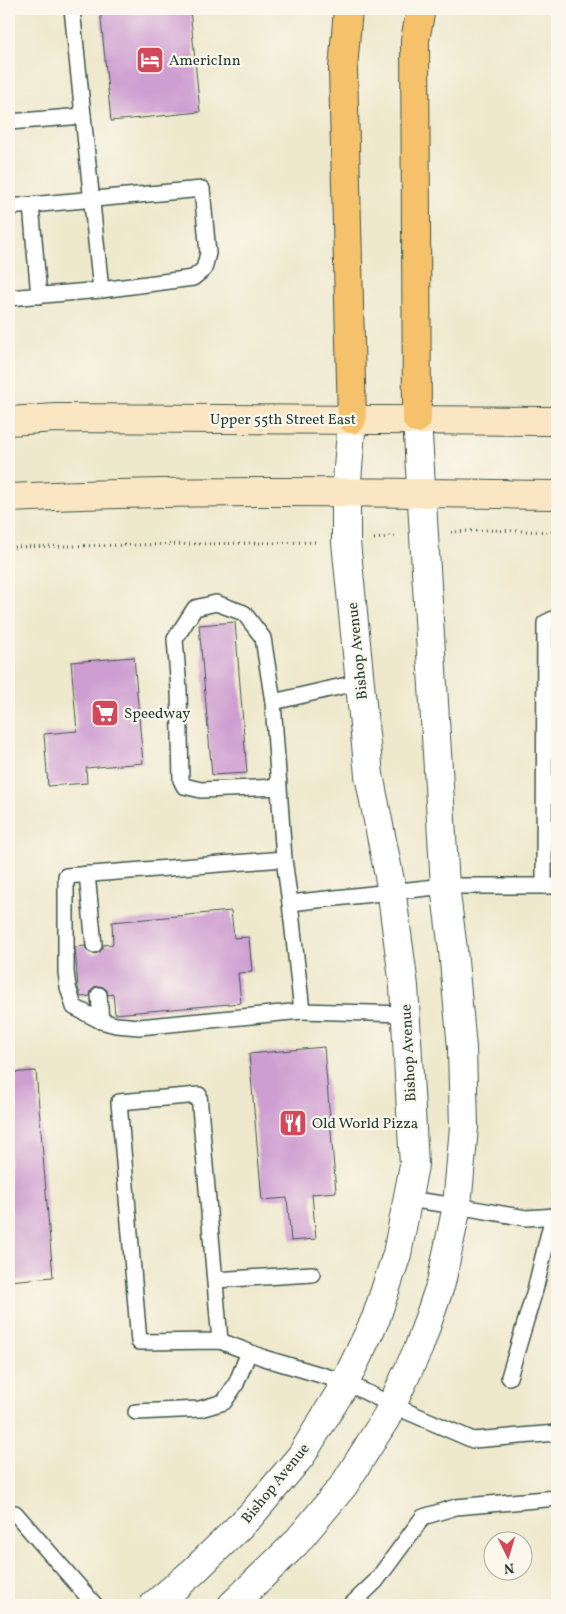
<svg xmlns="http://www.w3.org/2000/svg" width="566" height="1614" font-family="Vollkorn,serif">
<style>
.building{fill:#ce9dd1}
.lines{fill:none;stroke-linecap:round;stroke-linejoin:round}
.lane-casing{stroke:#3e574b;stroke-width:18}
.street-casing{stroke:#3e574b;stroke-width:30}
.secondary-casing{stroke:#3e574b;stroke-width:30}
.highway-casing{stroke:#3e574b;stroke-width:30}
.path{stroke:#3e574b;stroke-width:3;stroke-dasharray:1 4;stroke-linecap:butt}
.lane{stroke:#fff;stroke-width:15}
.street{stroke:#fff;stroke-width:28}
.secondary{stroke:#fbe6c4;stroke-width:28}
.highway{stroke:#f5c16b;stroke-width:28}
.labels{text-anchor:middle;stroke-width:4.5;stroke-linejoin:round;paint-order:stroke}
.poi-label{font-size:15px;fill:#1f3d34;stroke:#fbf7ec;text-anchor:start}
.street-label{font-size:15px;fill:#1f3d34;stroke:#fbf7ec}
</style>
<rect width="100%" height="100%" fill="#fbf7ec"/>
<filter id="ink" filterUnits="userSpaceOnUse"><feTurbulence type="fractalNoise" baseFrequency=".02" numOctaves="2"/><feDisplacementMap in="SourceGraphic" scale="10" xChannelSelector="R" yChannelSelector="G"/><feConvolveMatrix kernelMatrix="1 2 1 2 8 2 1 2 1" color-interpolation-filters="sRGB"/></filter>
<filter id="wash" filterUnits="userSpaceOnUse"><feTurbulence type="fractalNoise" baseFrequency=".0096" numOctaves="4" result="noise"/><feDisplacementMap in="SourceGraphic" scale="20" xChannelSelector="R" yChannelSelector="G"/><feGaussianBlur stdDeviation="1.12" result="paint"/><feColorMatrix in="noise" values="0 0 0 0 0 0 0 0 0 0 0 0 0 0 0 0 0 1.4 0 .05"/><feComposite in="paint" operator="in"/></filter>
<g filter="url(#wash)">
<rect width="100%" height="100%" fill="#eee8cc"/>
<g id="blocks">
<g class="building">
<path d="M100 9H190L200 112 111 121Z"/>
<path d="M235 622 247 773 212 775 199 625Z"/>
<path d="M134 657 143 763 86 768 87 783 48 786 44 734 77 731 71 662Z"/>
<path d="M231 911 234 938 249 937 252 972 238 973 241 1003 115 1014 113 994 108 995 107 990 103 987 99 986 94 987 91 991 90 996 81 997 78 988 75 947 85 946 87 951 94 954 100 952 103 945 113 944 112 922Z"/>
<path d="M324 1047 336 1192 312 1194 316 1239 291 1241 287 1198 262 1200 249 1054Z"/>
<path d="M36 1071 53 1277 9 1281V1073Z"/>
</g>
</g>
</g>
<g filter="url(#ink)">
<use href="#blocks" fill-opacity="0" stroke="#3e574b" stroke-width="1"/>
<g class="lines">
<defs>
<g id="lane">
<path d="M9 122 83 116"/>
<path d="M31 205 39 296"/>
<path d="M9 207 202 189 208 253 204 269 193 278 101 290"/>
<path d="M9 298 101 290 72 9"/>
<path d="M273 702 360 682"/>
<path d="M279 787 201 790 184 786 181 780 179 690 175 639 195 608 216 603 244 613 263 638 273 702 284 859 66 876V972L68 987 74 1007 101 1021 116 1025 139 1027 302 1011"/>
<path d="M284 859 290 903 302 1011 405 1014"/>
<path d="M87 874 94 945"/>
<path d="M544 886 545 623 557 617"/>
<path d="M290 903 445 886H557"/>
<path d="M99 995 101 1021"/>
<path d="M407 1199 457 1206 526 1218 557 1216"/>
<path d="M215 1280 312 1274"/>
<path d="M220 1341 199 1095 119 1102 139 1342 220 1341 267 1359 345 1382 392 1405 473 1440 557 1433"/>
<path d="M509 1377 535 1290 553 1216"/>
<path d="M136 1412 200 1409 224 1402 236 1384 249 1352"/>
<path d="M15 1513 95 1605"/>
<path d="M351 1605 376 1581 423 1517 456 1507 557 1498"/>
</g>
<g id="street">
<path d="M154 1605 194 1571 251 1515 301 1456 342 1389 376 1318 397 1254 414 1165 404 986 390 881 369 775 346 542V493L352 419"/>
<path d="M232 1605 295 1544 344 1485 386 1418 392 1405 419 1347 441 1283 457 1206 464 1127 462 1048 453 950 445 886 417 419"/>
</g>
<g id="secondary">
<path d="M9 421 56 418 557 421"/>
<path d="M9 498C191 489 375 492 557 495"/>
</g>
<g id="highway">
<path d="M348 9 343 69 352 419"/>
<path d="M417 419 415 40 421 9"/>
</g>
</defs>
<use href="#lane" class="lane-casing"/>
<use href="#street" class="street-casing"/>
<use href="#secondary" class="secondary-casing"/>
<use href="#highway" class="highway-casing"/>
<g class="path">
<path d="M451 532 487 530 557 532"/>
<path d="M374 539 395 536"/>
<path d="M9 547 318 542"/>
</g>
<use href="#lane" class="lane"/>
<use href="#street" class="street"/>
<use href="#secondary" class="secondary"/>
<use href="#highway" class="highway"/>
</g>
</g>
<defs>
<symbol id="hotel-square" viewBox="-11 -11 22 22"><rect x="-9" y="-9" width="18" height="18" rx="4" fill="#d1495b" stroke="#fbf7ec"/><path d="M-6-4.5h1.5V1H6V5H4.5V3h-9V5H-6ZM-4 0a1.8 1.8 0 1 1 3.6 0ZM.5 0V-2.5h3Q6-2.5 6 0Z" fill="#fff"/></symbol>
<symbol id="supermarket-square" viewBox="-11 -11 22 22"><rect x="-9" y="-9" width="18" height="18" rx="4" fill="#d1495b" stroke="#fbf7ec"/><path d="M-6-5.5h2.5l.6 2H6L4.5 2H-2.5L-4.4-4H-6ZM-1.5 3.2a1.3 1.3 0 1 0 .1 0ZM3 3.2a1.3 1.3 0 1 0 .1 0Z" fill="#fff"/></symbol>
<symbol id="restaurant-square" viewBox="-11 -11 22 22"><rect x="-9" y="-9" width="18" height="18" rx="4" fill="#d1495b" stroke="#fbf7ec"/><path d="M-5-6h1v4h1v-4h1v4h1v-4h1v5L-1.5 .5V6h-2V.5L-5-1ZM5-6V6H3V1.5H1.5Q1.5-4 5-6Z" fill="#fff"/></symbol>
</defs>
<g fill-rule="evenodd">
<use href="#hotel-square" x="134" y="44" width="32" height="32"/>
<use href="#supermarket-square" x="89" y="697" width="32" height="32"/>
<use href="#restaurant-square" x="277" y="1107" width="32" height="32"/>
</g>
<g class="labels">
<g class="poi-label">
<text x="169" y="65">AmericInn</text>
<text x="124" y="718">Speedway</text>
<text x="312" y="1128">Old World Pizza</text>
</g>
<g class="street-label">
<text x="283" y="424">Upper 55th Street East</text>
<text transform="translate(357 651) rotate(-96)" y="5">Bishop Avenue</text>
<text transform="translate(408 1053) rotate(-93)" y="5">Bishop Avenue</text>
<text transform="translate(275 1483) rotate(-51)" y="5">Bishop Avenue</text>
</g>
</g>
<rect width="566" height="1614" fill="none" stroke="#fbf7ec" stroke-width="30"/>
<g transform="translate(508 1556) rotate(175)"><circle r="24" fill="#fbf7ec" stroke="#a3ada2"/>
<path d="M0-4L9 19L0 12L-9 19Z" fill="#d1495b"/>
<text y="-8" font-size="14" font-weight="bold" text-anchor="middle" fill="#1f3d34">N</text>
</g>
</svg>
